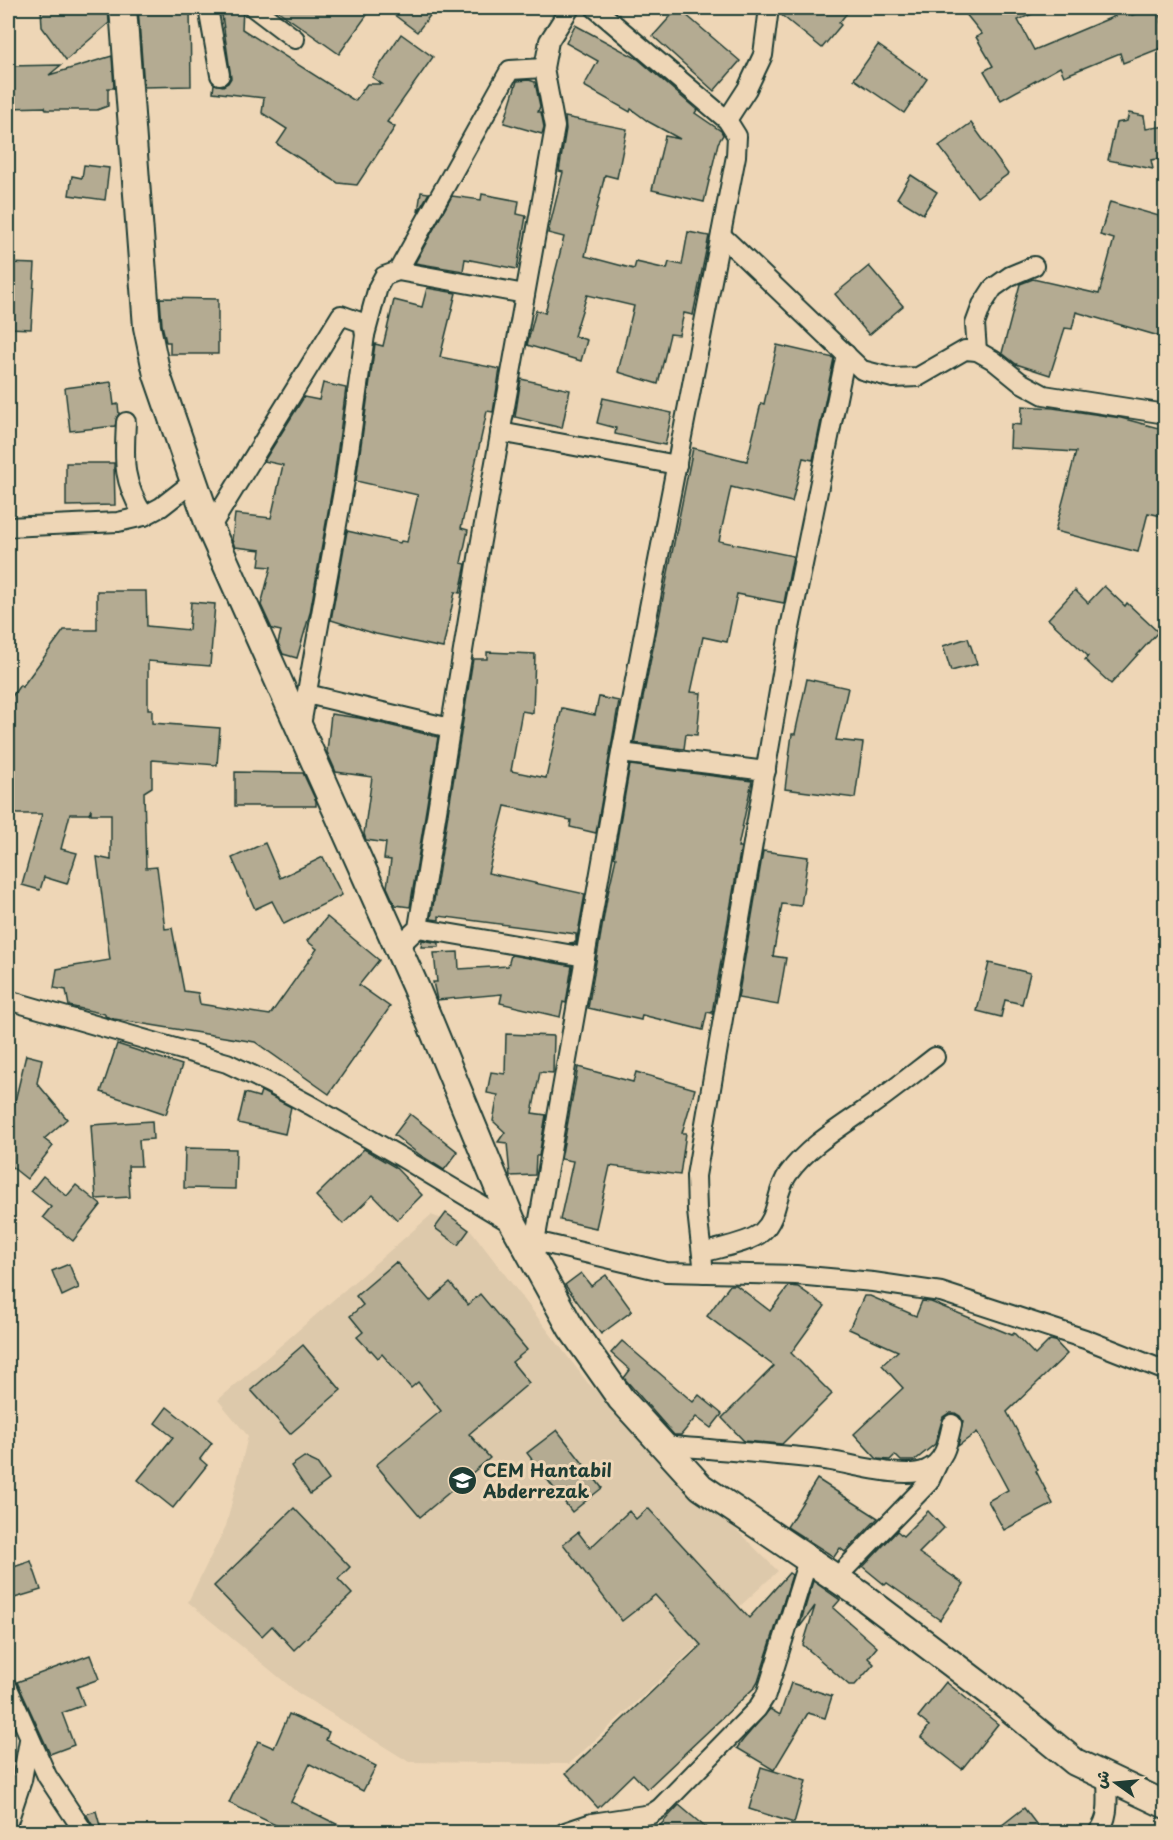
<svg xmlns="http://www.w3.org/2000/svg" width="1173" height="1840" font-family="'Playpen Sans','Playpen Sans Arabic',sans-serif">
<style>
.built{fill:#ddc9ab}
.building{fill:#b4ab92;stroke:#1f3d34;stroke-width:1.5}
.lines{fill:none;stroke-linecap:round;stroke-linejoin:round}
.street-casing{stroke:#1f3d34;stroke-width:22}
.secondary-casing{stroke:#1f3d34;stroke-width:30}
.street{stroke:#eed6b6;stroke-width:18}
.secondary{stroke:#eed6b6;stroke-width:26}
.labels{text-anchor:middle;stroke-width:6;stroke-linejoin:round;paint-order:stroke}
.poi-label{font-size:18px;font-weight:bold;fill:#1f3d34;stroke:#eed6b6;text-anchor:start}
</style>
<rect width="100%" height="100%" fill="#eed6b6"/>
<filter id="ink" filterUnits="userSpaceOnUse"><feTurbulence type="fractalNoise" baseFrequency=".0167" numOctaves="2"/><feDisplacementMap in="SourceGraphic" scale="12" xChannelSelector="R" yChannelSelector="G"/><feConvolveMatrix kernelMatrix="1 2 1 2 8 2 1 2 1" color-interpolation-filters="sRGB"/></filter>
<g filter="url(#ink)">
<path class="built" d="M431 1215 470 1229 588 1383 778 1571 569 1764 409 1762 298 1693 188 1602 226 1526 248 1436 218 1400Z"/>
<g class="building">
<path d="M41 8H108L109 23 66 60 42 27Z"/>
<path d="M138 8H190L191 86 144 87Z"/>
<path d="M221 8H243L242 29 355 101 367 84H382L372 77 401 34 433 57 387 122 395 127 357 185 338 183 277 144 287 129 262 113 264 98 213 92 214 84 223 86 228 83 231 78Z"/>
<path d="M274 8H372L339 54Z"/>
<path d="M385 8H436L417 32Z"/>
<path d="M678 8 740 61 714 91 653 36Z"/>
<path d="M780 8H851L839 23 841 25 822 48 780 14Z"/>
<path d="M961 8H1046L1018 20 1034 50 1115 16 1112 8H1130L1132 15 1156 8 1166 32V46L1123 63 1120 53 1064 76 1060 67 1001 100 984 71 993 66 976 37 982 34Z"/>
<path d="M575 25 638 59 697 110 695 113 721 131 723 135 718 143 704 202 652 190 665 136 680 139 649 122 631 109 630 112 584 86 598 61 566 43Z"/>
<path d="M878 45 927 79 904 113 854 79Z"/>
<path d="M112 56 114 88H108V106L97 110H46L45 107 8 108V66L61 65 49 75Z"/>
<path d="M529 80 535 82 540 106 538 112H541L544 127 542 134 504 123 517 81Z"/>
<path d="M1129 113 1144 116 1146 129 1166 126V158L1151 160 1153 169 1108 160 1116 123 1127 121Z"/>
<path d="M565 117 627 129 617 178 605 175 585 256 634 269 636 262 667 269 669 262 682 265 688 232 709 236 693 315 684 313 679 335 670 334 658 384 618 372 634 306 587 295 574 336 587 340 581 361 527 345 536 310 545 313 564 237 548 233 563 172 559 171 566 129Z"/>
<path d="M971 123 1008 174 977 197 939 146Z"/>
<path d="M84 165 109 168 105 200 69 195 72 176 82 178Z"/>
<path d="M911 175 937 192 923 214 897 198Z"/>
<path d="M421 192 429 193 418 212Z"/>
<path d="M482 194 519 201 517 214 526 216 517 269 465 259 463 271 415 263 452 196 481 200Z"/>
<path d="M1110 202 1166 218V315L1159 336 1076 312 1072 329 1065 328 1050 375 1016 364 1002 353 1020 284 1033 279 1099 294 1114 239 1100 235Z"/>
<path d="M8 263 35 264 31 329 8 328Z"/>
<path d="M869 266 903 306 869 335 835 294Z"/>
<path d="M427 288 456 293 440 357 500 369 493 412 487 411 461 528 468 530 461 563 466 564 460 593 455 592 443 648 376 634 331 620 347 531 400 543 401 541 407 542 418 495 356 481 375 344 383 346 394 300 422 307Z"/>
<path d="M160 298 218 299V354H170V342H166L162 325Z"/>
<path d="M777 345 834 358 813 460 803 458 792 502 731 487 719 541 793 556 784 603 737 594 727 642 703 637 691 692 701 693 697 735 686 734 684 749 634 743 693 448 747 461 761 403 764 404Z"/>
<path d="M521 379 570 390 562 428 515 417Z"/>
<path d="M111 382 114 405 118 404 119 414 115 426 70 431 65 388Z"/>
<path d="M323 383 346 388 334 478 310 613 297 658 283 654 278 643 281 631 272 629 261 605 271 567 259 566 261 550 235 547 232 540 235 514 271 518 283 465 264 461 304 397 319 400Z"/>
<path d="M603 398 672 413 665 445 615 434 616 428 597 423Z"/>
<path d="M1022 406 1053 408 1121 418 1166 430V517L1148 513 1138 552 1055 531 1076 452 1010 448 1011 424 1021 425Z"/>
<path d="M66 463H114L115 505 66 506Z"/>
<path d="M1104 586 1125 606 1127 603 1158 632 1111 684 1085 660 1088 656 1048 619 1075 590 1088 603Z"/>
<path d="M97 591H146L147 626 189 630 191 602 215 604 210 666 148 661V709H152V723L220 728 217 765 152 760V787L144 792 146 868 157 867 165 929 172 928 184 991 198 993 200 1004 270 1015 317 949 307 941 327 917 379 960 359 985 390 1007 329 1094 255 1042 114 1019 105 1016V1014L69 1006 66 990 54 988 57 969 110 960 97 857 111 860V814H91V809L89 814H70L61 849 77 853 67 884 44 877 40 890 22 885 42 814H17L8 808V702L20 685 22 687 64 630H97Z"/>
<path d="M968 638 977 664 951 671 943 646Z"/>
<path d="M487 652 535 654 533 713 522 711 511 771 546 778 562 708 595 715 599 697 619 701 596 833 570 827 571 820 505 806 488 873 585 894 576 944 569 943 576 942V934L439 916V920L431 919 473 659H487Z"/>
<path d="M807 679 848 688 836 740 863 743 855 798 785 789 792 734H795Z"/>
<path d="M331 714 359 718 438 737 410 907 395 905 387 887 391 860 384 859 386 843 366 840 364 834 372 777 336 772 327 752Z"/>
<path d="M630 765 752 781 738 847H741L712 1013 707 1012 703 1030 642 1015 641 1020 588 1008 607 898 616 858 614 857Z"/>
<path d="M235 772 303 773 316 801V806H235Z"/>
<path d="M265 843 280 878 323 857 342 895 284 924 272 901 255 909 232 858Z"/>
<path d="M763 851 808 857 801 906 782 904 773 956 786 958 778 1005 738 998Z"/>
<path d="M422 940 439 943V947H421Z"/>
<path d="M458 952 459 969 508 966 511 955 572 966 566 1003 563 1002 560 1017 500 1003 502 994 437 1000 433 982H437L434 953Z"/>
<path d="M989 963 1030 973 1022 1004 1005 1000 1001 1017 977 1011Z"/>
<path d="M506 1034 554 1036 553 1073 540 1072 532 1113 546 1115 539 1156H536L535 1175 510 1176 507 1143 498 1142 505 1132 493 1121 498 1095 487 1093 491 1072 505 1074Z"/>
<path d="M117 1044 182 1065 166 1114 101 1092Z"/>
<path d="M26 1055 42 1059 37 1083 67 1119 44 1139 53 1146 27 1179 8 1164V1110L12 1114Z"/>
<path d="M578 1067 633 1082 636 1072 695 1089 682 1133H686L680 1175 610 1166 596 1228 560 1220 573 1161 561 1159Z"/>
<path d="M261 1091 291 1107 285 1134 238 1123 245 1093 259 1097Z"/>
<path d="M410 1114 458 1152 444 1170 420 1155 394 1135Z"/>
<path d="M152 1121 153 1139 139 1140 141 1166H128L130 1197 96 1199 91 1125Z"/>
<path d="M185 1148 236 1149 235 1189 184 1188Z"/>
<path d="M364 1149 395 1167 422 1195 397 1220 373 1195 343 1224 316 1196Z"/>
<path d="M43 1176 67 1196 76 1185 101 1205 73 1241 43 1217 51 1207 31 1191Z"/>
<path d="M446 1213 469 1230 458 1245 435 1228Z"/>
<path d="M396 1262 430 1301 450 1283 468 1305 480 1294 527 1350 512 1362 529 1383 469 1434 490 1458 420 1517 376 1465 441 1411 418 1382 411 1388 382 1354 378 1358 371 1350 370 1351 357 1337 363 1332 350 1316 363 1305 356 1296Z"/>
<path d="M69 1264 79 1288 62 1296 52 1271Z"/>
<path d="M581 1273 591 1286 606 1275 632 1311 601 1334 565 1285Z"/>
<path d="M730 1285H736L770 1311 789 1286 798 1287 825 1306 791 1353 832 1394 782 1444 744 1441 722 1418 774 1366 707 1316Z"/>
<path d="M864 1296H870L916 1316 922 1301 931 1302 1012 1335 1014 1333 1035 1355 1050 1340 1055 1341 1067 1354 1007 1412 1038 1470 1036 1471 1053 1504 1004 1530 988 1501 1008 1490 977 1432 958 1446 963 1421 960 1416 955 1413H949L943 1417 935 1444 914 1461H901L895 1455 890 1460 877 1459 854 1434 903 1388 882 1365 898 1351 849 1329Z"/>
<path d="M622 1341 693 1402 699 1395 722 1414 711 1428 696 1417 681 1435H674L624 1378 630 1370 611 1353Z"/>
<path d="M303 1345 341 1390 290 1434 251 1390Z"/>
<path d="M167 1407 212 1443 200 1459 207 1465 173 1508 138 1480 173 1437 155 1423Z"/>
<path d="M557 1430 602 1488 572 1512 527 1453Z"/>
<path d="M304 1457 317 1463 329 1480 310 1494 291 1466Z"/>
<path d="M817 1479 878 1518 845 1552 840 1548 834 1557 787 1527Z"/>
<path d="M294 1508 350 1567 338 1579 352 1594 294 1650 272 1626 262 1636 214 1586Z"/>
<path d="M648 1508 749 1618 789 1573 792 1575 758 1682 755 1687 647 1789 633 1774 598 1808 566 1773 701 1645 655 1595 622 1621 563 1544 578 1532 590 1548 629 1511 636 1519Z"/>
<path d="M928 1511 944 1528 919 1553 964 1584 940 1620 887 1583 885 1585 863 1567 897 1531 903 1536Z"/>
<path d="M31 1561 41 1590 8 1600V1569Z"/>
<path d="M813 1581 840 1600 833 1608 877 1647 868 1658 874 1664 855 1685H849L803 1645 815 1606 799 1628Z"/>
<path d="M90 1655 99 1679 77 1687 84 1705 62 1713 74 1745 50 1754 17 1682Z"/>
<path d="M946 1682 998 1724 962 1769 921 1737 929 1726 918 1717Z"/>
<path d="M791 1683 832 1696 825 1718 808 1713 774 1770 737 1748 743 1740 770 1709 780 1715Z"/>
<path d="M289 1714 329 1732 326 1740 376 1766 363 1791 310 1764 291 1802 355 1833H275L278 1826 229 1803 258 1741 274 1748Z"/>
<path d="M761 1767 806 1781 794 1823 749 1809Z"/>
<path d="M679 1805 712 1833H653Z"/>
<path d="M1024 1808 1043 1833H992Z"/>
<path d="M96 1811 102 1833H95L93 1826 86 1814Z"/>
</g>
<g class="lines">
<defs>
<g id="street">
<path d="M208 8 220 75"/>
<path d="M254 8 295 39"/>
<path d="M727 120 747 89 763 55 769 8"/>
<path d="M721 235 862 370 893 378 918 377 965 350 977 351 993 360 1020 382 1044 395 1166 414"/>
<path d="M398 271 510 70 544 68"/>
<path d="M365 335 378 287 384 276 398 271 525 294"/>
<path d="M977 351 975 324 982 305 993 288 1010 276 1034 266"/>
<path d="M126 422C124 462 122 480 144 516"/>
<path d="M500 432 677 465"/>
<path d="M8 527 118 522 144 516 161 507 193 482"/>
<path d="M210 528 341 315 363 323 365 335 345 480 300 731"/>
<path d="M307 694 450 728"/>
<path d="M621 753 766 771"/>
<path d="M418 928 585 957"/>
<path d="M397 948 418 928 479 552 555 127 544 68 549 41 570 8"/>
<path d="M8 1000 227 1063 269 1083 310 1105 401 1157 516 1226"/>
<path d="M526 1239 666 1272 796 1275 873 1282 941 1292 1085 1339 1166 1371"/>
<path d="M535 1242 621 753 736 156 737 136 727 120 595 8"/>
<path d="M702 1253C718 1248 750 1243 762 1232 779 1217 775 1192 788 1174 809 1145 841 1127 869 1107 892 1091 913 1074 935 1057"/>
<path d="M704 1273 697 1211 696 1176 789 633 846 354"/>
<path d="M663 1445C714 1450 766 1453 818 1459 846 1462 902 1480 926 1470 945 1462 948 1442 952 1424"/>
<path d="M836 1578 929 1482 939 1461"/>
<path d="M8 1688 47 1776 84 1832"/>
<path d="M8 1822 22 1780 29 1740"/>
<path d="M565 1832 592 1823 651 1814 660 1808 757 1709 766 1695 808 1560"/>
<path d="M1098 1832C1111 1817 1107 1797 1107 1777"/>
</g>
<path id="secondary" d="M123 8 147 327 157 375 210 528 415 986 512 1221 571 1328 621 1399 701 1487 861 1595 992 1694 1075 1762 1166 1805"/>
</defs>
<use href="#street" class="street-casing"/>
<use href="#secondary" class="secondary-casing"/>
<use href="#street" class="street"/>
<use href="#secondary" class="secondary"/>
</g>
</g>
<defs>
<symbol id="school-disc" viewBox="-11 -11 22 22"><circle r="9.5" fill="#1f3d34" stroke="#eed6b6"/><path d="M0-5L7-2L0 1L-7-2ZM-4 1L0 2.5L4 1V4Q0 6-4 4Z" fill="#fff"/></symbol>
</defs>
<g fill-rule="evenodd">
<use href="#school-disc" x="446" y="1464" width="33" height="33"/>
</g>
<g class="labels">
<g class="poi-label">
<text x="483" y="1477">CEM Hantabil<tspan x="483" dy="21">Abderrezak</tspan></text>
</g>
</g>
<rect width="1173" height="1840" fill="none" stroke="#eed6b6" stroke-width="30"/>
<rect x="15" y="15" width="1143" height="1810" fill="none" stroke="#1f3d34" stroke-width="2" filter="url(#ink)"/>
<g transform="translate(1116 1783) rotate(285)" stroke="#eed6b6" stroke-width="4.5" paint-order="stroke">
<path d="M0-4.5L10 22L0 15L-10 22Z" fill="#1f3d34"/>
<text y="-9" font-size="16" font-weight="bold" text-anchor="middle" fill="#1f3d34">ش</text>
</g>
</svg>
